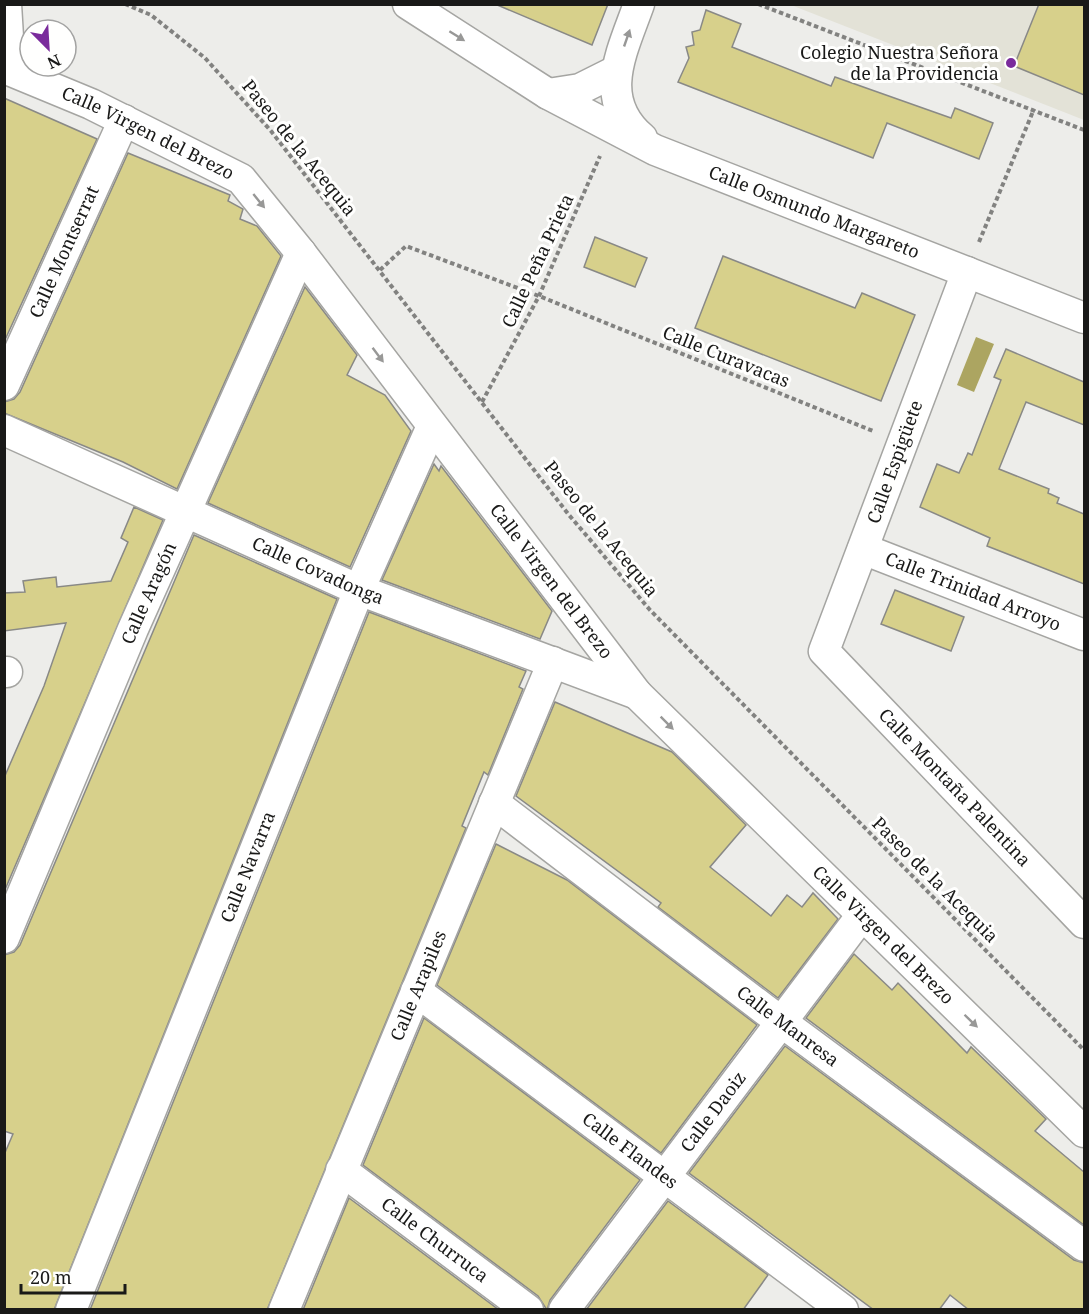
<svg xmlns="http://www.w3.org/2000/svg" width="1089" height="1314" font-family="'Noto Serif',serif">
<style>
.built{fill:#e3e2d7}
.water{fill:#aca561}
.building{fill:#d7d08b;stroke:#898986;stroke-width:1.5}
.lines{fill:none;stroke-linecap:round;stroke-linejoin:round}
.minor-casing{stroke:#a5a5a2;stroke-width:33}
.path{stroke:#828280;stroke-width:4;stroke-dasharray:4.5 3;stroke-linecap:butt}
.minor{stroke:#fff;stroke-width:30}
.oneway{fill:#989897}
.poi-dot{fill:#7a2b9c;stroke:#fffffe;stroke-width:2}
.labels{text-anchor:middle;stroke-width:6;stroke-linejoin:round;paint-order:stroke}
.poi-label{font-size:18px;fill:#191918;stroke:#fffffe;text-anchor:end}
.street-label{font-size:18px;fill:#191918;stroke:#fffffe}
</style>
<rect width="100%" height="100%" fill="#ededea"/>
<path class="built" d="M791 5H1084V121V120Z"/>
<path class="water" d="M976 337 994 344 974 392 957 385Z"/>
<g class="building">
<path d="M495 4H608L592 45Z"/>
<path d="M1039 4H1084V95L1014 66Z"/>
<path d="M706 10 741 24 732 47 831 86 835 77 951 118 955 108 993 123 979 159 887 123 873 158 678 82 689 58 686 47 694 45 692 32 700 30Z"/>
<path d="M4 98 97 139 4 342Z"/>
<path d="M128 153 230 195 228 201 243 209 240 219 257 226 281 256 177 489 123 462 4 413V402L14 399 20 392Z"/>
<path d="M595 237 647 258 635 287 584 267Z"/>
<path d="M723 256 855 308 862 293 915 315 881 401 695 328Z"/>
<path d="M305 287 357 355 347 375 385 395 411 431 350 567 208 503Z"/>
<path d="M1006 349 1084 382V425L1026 402 999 469 1049 489 1048 493 1059 498 1057 503 1084 514V584L987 546 990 538 920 507 937 464 959 473 968 453 972 455 1001 380 994 377Z"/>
<path d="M434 464 439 471 441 466 552 611 540 639 382 580Z"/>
<path d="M134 507 163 520 4 892V778L44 686 66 623 4 631V593L25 592 23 581 38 579 56 577 57 587 111 581 128 542 121 538Z"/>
<path d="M194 535 337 599 54 1310H4V1155L13 1134 4 1131V955L14 952 20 945Z"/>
<path d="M895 590 964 617 951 651 881 624Z"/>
<path d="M369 612 526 671 519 687 523 689 488 775 484 772 462 826 466 828 267 1310H90Z"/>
<path d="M555 702 672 752 733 812 746 825 710 867 771 916 787 895 802 907 813 893 838 919 778 998 658 907 661 903 516 796Z"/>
<path d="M496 844 567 880 757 1025 661 1153 437 985Z"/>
<path d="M854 954 892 990 898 983 967 1053 971 1047 1046 1119 1035 1131 1084 1172V1225L806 1018Z"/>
<path d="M424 1018 640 1180 550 1300 547 1310 538 1296 363 1165Z"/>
<path d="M785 1046 1074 1260 1084 1263V1310H969L950 1295 939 1310H874L689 1173Z"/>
<path d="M349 1198 499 1310H303Z"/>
<path d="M668 1201 768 1275 743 1310H586Z"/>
</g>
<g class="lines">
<defs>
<g id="minor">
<path d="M6 4 10 70"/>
<path id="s1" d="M408 4 548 94 655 150 1084 318"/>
<path d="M639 4C622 52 596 99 642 138"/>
<path id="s2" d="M4 68 91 104 241 179 301 253 637 694 1084 1132"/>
<path d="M548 94 580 89 616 71"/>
<path id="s3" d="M967 272 824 651 1084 923"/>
<path id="s4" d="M4 385 124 120"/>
<path id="s5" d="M4 430 359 590 637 694"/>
<path id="s6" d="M863 549 1084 635"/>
<path d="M4 672H7"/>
<path id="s7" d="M494 803 764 1009 1084 1246"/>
<path id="s8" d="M4 938 133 629 301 253"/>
<path id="s9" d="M416 991 843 1310"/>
<path id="s10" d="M341 1170 528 1310"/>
<path id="s11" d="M71 1310 359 590 432 426"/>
<path id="s12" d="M284 1310 553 662"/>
<path id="s13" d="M564 1310 862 915"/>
</g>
</defs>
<use href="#minor" class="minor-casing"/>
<g class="path">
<path d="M125 4 151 15 205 58 271 131 569 515 650 610 1084 1050"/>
<path d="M758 4 1084 130"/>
<path d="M979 242 1034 109"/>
<path d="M380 270 406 246 539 296 873 431"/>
<path d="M482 402 539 296 600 156"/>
</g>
<use href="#minor" class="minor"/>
</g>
<defs><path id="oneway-solid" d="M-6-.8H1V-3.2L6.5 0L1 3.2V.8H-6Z" transform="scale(1.5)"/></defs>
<g class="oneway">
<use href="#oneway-solid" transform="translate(457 36) rotate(32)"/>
<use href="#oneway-solid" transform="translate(627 38) rotate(-71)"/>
<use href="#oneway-solid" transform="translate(259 201) rotate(51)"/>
<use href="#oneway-solid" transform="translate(378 355) rotate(53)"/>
<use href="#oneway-solid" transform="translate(667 723) rotate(45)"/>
<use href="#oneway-solid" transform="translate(971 1021) rotate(44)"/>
</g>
<circle class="poi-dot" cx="1011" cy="63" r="6"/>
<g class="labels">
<g class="poi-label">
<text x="999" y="59">Colegio Nuestra Señora<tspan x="999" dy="21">de la Providencia</tspan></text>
</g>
<g class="street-label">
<text dy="6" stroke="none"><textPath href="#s2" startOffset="158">Calle Virgen del Brezo</textPath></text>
<text transform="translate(299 148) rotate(51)" y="6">Paseo de la Acequia</text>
<text dy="6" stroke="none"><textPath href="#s1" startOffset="458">Calle Osmundo Margareto</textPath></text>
<text dy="6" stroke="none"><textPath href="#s4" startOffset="146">Calle Montserrat</textPath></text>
<text transform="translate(538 261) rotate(-65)" y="6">Calle Peña Prieta</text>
<text transform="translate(726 357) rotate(22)" y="6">Calle Curavacas</text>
<text transform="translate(895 462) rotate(-70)" y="6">Calle Espigüete</text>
<text transform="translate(601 529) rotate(51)" y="6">Paseo de la Acequia</text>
<text dy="6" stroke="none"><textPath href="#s5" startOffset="344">Calle Covadonga</textPath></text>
<text dy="6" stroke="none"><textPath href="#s2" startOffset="770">Calle Virgen del Brezo</textPath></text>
<text dy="6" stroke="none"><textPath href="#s6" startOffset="118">Calle Trinidad Arroyo</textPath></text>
<text dy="6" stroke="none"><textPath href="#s8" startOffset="374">Calle Aragón</textPath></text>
<text dy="6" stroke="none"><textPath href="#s3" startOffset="594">Calle Montaña Palentina</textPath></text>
<text dy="6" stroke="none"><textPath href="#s11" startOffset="477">Calle Navarra</textPath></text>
<text transform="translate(935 880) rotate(45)" y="6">Paseo de la Acequia</text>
<text dy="6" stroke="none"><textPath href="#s2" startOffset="1256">Calle Virgen del Brezo</textPath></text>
<text dy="6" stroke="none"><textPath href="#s12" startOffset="351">Calle Arapiles</textPath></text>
<text dy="6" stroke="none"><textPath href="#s7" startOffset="369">Calle Manresa</textPath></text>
<text dy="6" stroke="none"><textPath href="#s13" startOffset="248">Calle Daoiz</textPath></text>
<text dy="6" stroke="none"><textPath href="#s9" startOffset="267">Calle Flandes</textPath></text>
<text dy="6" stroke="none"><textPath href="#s10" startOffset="117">Calle Churruca</textPath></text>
</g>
</g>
<rect width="1089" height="1314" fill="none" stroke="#191918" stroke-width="12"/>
<g transform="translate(48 48) rotate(156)"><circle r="28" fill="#fffffe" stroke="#a3a3a2" stroke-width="1.5"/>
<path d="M0-4.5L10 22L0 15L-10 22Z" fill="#7a2b9c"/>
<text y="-9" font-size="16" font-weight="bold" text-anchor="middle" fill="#191918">N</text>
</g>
<path d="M21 1284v9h104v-9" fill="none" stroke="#191918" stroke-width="3"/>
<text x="30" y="1284" font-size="18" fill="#191918" stroke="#fffffe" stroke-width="4.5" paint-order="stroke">20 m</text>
</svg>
